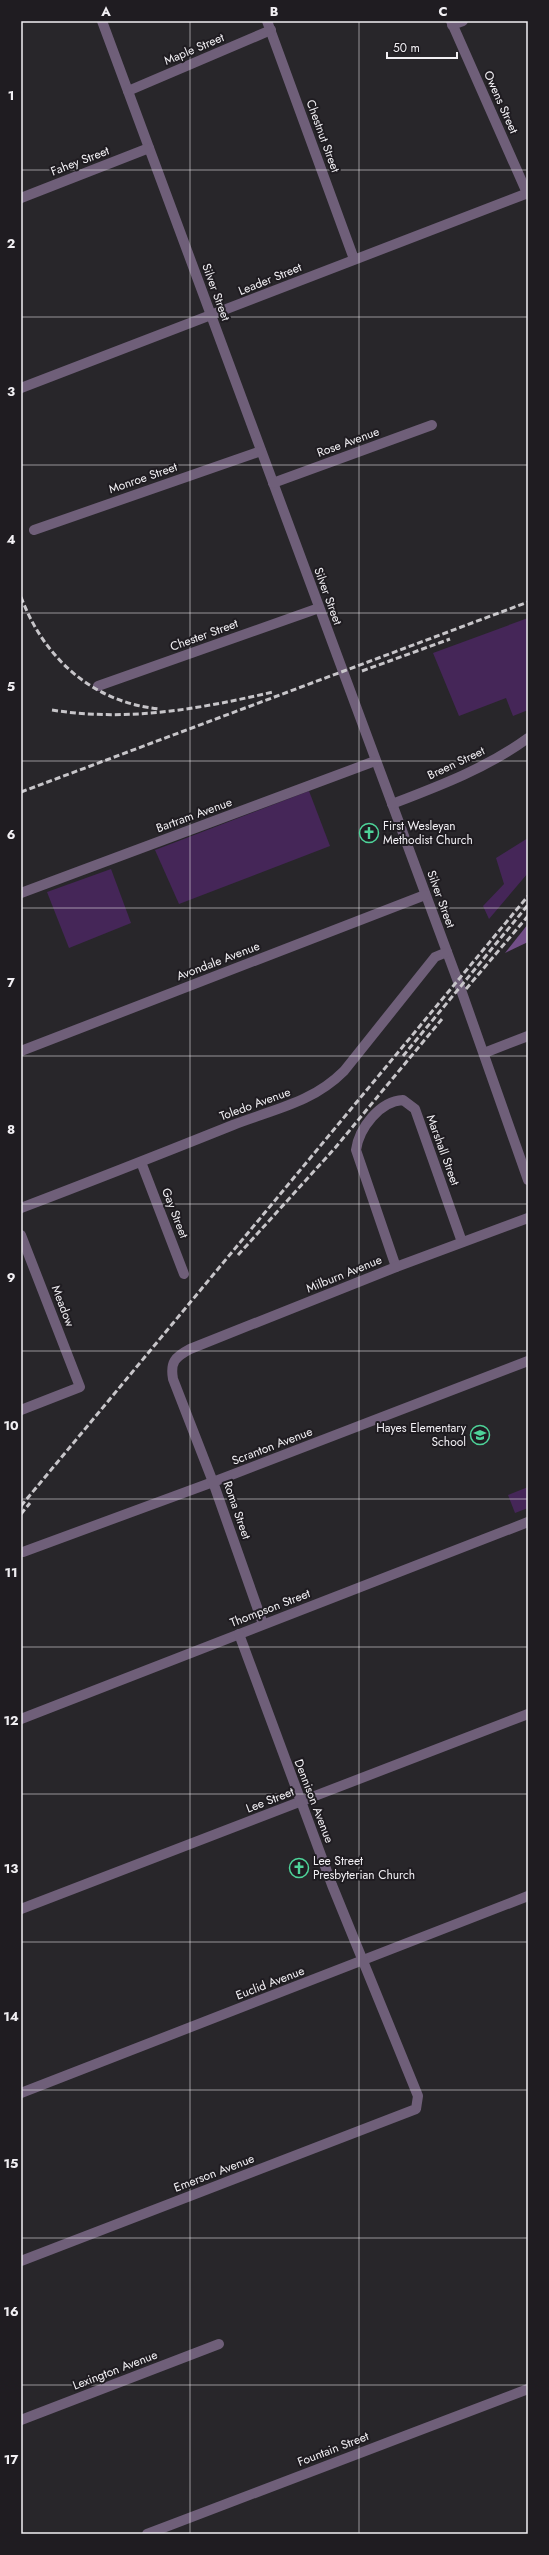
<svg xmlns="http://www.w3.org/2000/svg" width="549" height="2555" font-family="Jost,sans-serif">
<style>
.green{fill:#452658}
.forest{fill:#724e88}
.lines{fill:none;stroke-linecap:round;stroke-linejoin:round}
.minor{stroke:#6f5f79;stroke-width:10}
.rail{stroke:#c7c5c9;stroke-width:3;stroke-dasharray:6 3;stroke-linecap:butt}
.grid{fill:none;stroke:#f2f0f4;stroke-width:1;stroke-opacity:0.55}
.labels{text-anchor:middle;stroke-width:4;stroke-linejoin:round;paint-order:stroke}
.street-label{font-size:12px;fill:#f2f0f4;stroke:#1f1c21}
.poi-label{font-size:12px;fill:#f2f0f4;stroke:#1f1c21;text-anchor:start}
.neatline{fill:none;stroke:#f2f0f4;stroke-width:1.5}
.grid-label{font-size:13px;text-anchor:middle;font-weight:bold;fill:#f2f0f4}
</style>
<rect width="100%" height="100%" fill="#28262a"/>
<g class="green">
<path d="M528 618V710L513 716 506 698 459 716 433 653Z"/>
<path d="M309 791 330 846 179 904 155 850Z"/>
<path d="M528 838V873L489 919 483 906 504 884 496 858Z"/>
<path d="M111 869 131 923 69 948 47 892Z"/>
<path d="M528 1487V1508L515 1513 508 1495Z"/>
</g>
<path class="forest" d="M528 924V942L505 953Z"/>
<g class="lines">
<g class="minor">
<path d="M102 21 460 987 528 1180"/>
<path d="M267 21 354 259"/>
<path d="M451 21 527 193"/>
<path d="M452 25 463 21"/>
<path d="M128 91 271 30"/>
<path d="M21 198 149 148"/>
<path d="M21 388 528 193"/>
<path d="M273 483 432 425"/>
<path d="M34 530 261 451"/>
<path d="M98 686 319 608"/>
<path d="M392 804C439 786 487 768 528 738"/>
<path d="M21 893 375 761"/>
<path d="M21 1051 425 895"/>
<path d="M484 1053 528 1036"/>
<path d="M141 1162 184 1274"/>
<path d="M21 1208C92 1181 163 1153 233 1125 274 1109 312 1103 344 1071L435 957 447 952"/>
<path d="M21 1235 80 1387 21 1410"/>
<path d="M396 1267 356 1150C359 1128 380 1101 403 1100L415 1109 462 1242"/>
<path d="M23 1552 213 1482 528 1361"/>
<path d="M263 1624 213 1482 173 1379C170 1362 175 1357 190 1349L396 1267 528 1218"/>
<path d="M21 1719 528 1522"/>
<path d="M21 1909 528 1714"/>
<path d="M21 2093 528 1896"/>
<path d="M21 2261 416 2109 418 2096 332 1885 239 1634"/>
<path d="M21 2420 219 2344"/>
<path d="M147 2534 528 2389"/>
</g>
<g class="rail">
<path d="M21 597C44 658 92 702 159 709"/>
<path d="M362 671 450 639"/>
<path d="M52 710C128 722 199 709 273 692"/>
<path d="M21 792 528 602"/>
<path d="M466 989 528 916"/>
<path d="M403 1056 528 905"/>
<path d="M238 1255 335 1148 442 1019"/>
<path d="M21 1506 528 896"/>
<path d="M21 1514 30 1503"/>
</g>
</g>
<path class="grid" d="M190 21V2534M359 21V2534M21 170H528M21 317H528M21 465H528M21 613H528M21 761H528M21 908H528M21 1056H528M21 1204H528M21 1351H528M21 1499H528M21 1647H528M21 1794H528M21 1942H528M21 2090H528M21 2238H528M21 2385H528"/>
<defs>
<symbol id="church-ring" viewBox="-11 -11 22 22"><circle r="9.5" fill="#1f1c21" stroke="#4ed399" stroke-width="1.5"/><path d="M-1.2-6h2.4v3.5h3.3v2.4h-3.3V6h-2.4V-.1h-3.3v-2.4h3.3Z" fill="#4ed399"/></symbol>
<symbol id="school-ring" viewBox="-11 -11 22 22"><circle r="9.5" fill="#1f1c21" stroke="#4ed399" stroke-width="1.5"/><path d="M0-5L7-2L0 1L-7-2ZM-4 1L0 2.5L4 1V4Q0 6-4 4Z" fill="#4ed399"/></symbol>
</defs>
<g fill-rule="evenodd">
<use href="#church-ring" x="358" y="822" width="22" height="22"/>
<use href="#school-ring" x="469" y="1424" width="22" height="22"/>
<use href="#church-ring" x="288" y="1857" width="22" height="22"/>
</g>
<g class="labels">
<g class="street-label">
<text transform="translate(194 49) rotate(-23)" y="4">Maple Street</text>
<text transform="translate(501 102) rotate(66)" y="4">Owens Street</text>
<text transform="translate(323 136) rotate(70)" y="4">Chestnut Street</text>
<text transform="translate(80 161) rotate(-21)" y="4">Fahey Street</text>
<text transform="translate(270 279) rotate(-22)" y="4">Leader Street</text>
<text transform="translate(216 292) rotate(70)" y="4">Silver Street</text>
<text transform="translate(348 442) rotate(-20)" y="4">Rose Avenue</text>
<text transform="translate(143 478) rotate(-19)" y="4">Monroe Street</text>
<text transform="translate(328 596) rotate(70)" y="4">Silver Street</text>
<text transform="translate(204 635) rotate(-20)" y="4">Chester Street</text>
<text transform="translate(456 763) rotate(-25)" y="4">Breen Street</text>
<text transform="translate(194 815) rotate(-20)" y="4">Bartram Avenue</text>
<text transform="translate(441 899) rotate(70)" y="4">Silver Street</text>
<text transform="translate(218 961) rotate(-21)" y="4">Avondale Avenue</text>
<text transform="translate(255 1104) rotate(-20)" y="4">Toledo Avenue</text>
<text transform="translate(443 1150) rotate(70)" y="4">Marshall Street</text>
<text transform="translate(175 1213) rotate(69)" y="4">Gay Street</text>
<text transform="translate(344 1274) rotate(-22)" y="4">Milburn Avenue</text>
<text transform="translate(63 1306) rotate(69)" y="4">Meadow</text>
<text transform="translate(272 1446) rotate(-21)" y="4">Scranton Avenue</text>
<text transform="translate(237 1510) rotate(71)" y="4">Roma Street</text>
<text transform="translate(270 1608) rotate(-21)" y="4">Thompson Street</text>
<text transform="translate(270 1800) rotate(-21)" y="4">Lee Street</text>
<text transform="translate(314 1801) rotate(69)" y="4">Dennison Avenue</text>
<text transform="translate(270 1983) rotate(-21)" y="4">Euclid Avenue</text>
<text transform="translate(214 2173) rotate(-21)" y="4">Emerson Avenue</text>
<text transform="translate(115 2370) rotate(-21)" y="4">Lexington Avenue</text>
<text transform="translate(333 2449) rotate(-21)" y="4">Fountain Street</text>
</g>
<g class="poi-label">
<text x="383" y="830">First Wesleyan<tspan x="383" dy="14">Methodist Church</tspan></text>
<text x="466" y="1432" text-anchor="end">Hayes Elementary<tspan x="466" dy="14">School</tspan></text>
<text x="313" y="1865">Lee Street<tspan x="313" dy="14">Presbyterian Church</tspan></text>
</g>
</g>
<rect width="549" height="2555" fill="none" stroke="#1f1c21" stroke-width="44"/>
<path d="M387 52v6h70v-6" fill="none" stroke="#f2f0f4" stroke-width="2"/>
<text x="393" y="52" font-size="12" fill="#f2f0f4" stroke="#1f1c21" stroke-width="3" paint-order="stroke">50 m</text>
<rect x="22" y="22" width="505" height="2511" class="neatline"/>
<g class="grid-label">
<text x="106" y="16">A</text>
<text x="274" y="16">B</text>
<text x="443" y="16">C</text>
<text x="11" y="100">1</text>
<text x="11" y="248">2</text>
<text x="11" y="396">3</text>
<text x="11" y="544">4</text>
<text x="11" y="691">5</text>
<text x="11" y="839">6</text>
<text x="11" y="987">7</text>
<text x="11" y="1134">8</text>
<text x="11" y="1282">9</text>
<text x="11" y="1430">10</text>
<text x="11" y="1577">11</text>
<text x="11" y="1725">12</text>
<text x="11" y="1873">13</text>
<text x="11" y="2021">14</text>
<text x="11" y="2168">15</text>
<text x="11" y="2316">16</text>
<text x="11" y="2464">17</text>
</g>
</svg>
